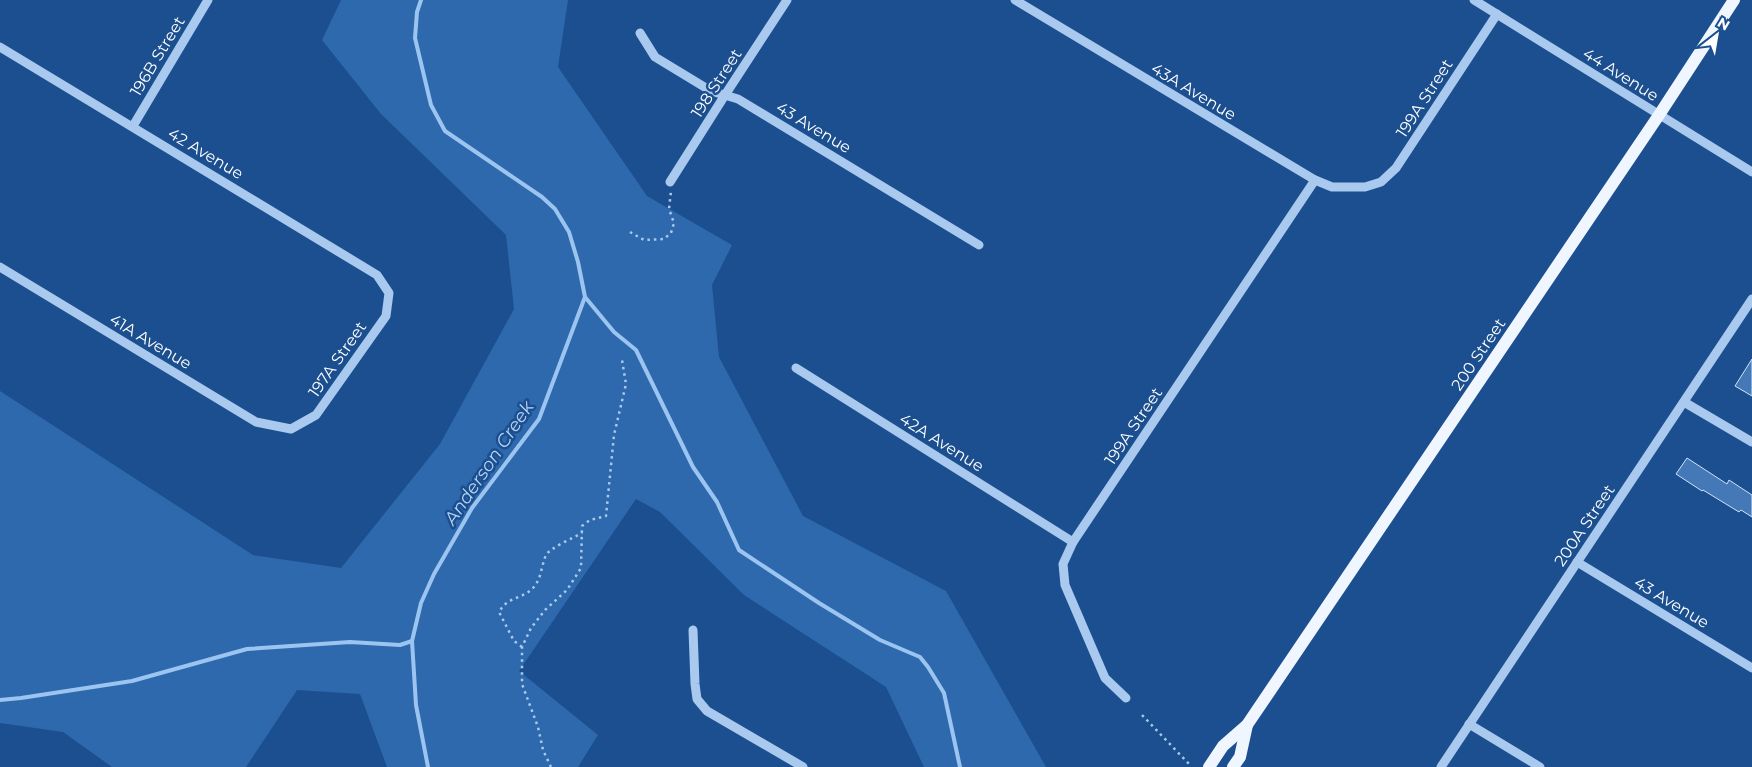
<svg xmlns="http://www.w3.org/2000/svg" width="1752" height="767" font-family="Montserrat,sans-serif">
<style>
.green{fill:#2e69ad}
.lines{fill:none;stroke-linecap:round;stroke-linejoin:round}
.stream{stroke:#9cc4f0;stroke-width:4}
.building{fill:#4478b7;stroke:#cfe3fa}
.path{stroke:#a9c9ee;stroke-width:2.5;stroke-dasharray:2.5 4;stroke-linecap:butt}
.minor{stroke:#a9c9ee;stroke-width:9}
.major{stroke:#f0f6ff;stroke-width:12}
.labels{text-anchor:middle;stroke-width:5;stroke-linejoin:round;paint-order:stroke}
.street-label{font-size:16px;fill:#fff;stroke:#1b4f8f}
.water-label{font-size:18px;font-style:italic;fill:#b5d3f5;stroke:#1b4f8f}
</style>
<rect width="100%" height="100%" fill="#1b4f8f"/>
<path class="green" d="M341 0H568L558 67 647 196 732 245 712 285 719 357 803 516 946 591 1046 767H924L886 687 744 595 660 512 636 499 519 671 598 735 578 767H387L360 694 297 690 246 767H112L63 732 0 723V391L253 555 341 568 440 444 514 309 506 235 381 114 322 40Z"/>
<g class="lines">
<g class="stream">
<path d="M421 0 417 12 415 38 431 105 445 131 542 197 555 209 569 232 578 262 585 297 539 419 472 508 434 574 421 603 412 641 416 705 428 767"/>
<path d="M585 297 614 332 636 350 693 467 717 502 739 550 819 603 880 640 920 657 928 667 944 693 960 767"/>
<path d="M0 700 21 698 132 681 247 649 350 642 400 645 412 641"/>
</g>
</g>
<g class="building">
<path d="M1752 359V396L1735 386Z"/>
<path d="M1687 458 1727 484 1729 480 1752 495V517L1741 510 1739 512 1703 490 1702 491 1676 474Z"/>
</g>
<g class="lines">
<g class="path">
<path d="M630 232 644 240 664 239 671 233 674 223 669 209 671 191"/>
<path d="M522 647 514 641 499 612C508 596 523 599 533 588 542 578 541 566 546 555 550 548 573 538 582 533"/>
<path d="M1142 715 1190 765"/>
<path d="M551 767 543 750 538 727 522 684V647L531 628 545 610 567 590 581 568 582 526 590 520 606 516 614 435 626 384 622 360"/>
</g>
<g class="minor">
<path d="M1015 0 1315 180 1332 187H1365L1381 182 1396 168 1497 14"/>
<path d="M1474 0 1752 172"/>
<path d="M640 33 655 57 711 91 738 99 979 245"/>
<path d="M0 47 377 275 389 293 386 316 316 415 291 429 256 422 0 267"/>
<path d="M133 126 208 0"/>
<path d="M670 182 725 95 787 0"/>
<path d="M796 368 1073 542"/>
<path d="M1684 402 1752 442"/>
<path d="M1577 562 1752 668"/>
<path d="M693 630 695 684 697 699 707 711 803 767"/>
<path d="M1126 698 1105 678 1065 585 1063 564 1073 542 1315 180"/>
<path d="M1469 724 1540 767"/>
<path d="M1441 767 1752 299"/>
</g>
<g class="major">
<path d="M1209 767 1223 746 1247 725 1659 115 1734 0"/>
<path d="M1233 767 1240 757 1247 725"/>
</g>
</g>
<g class="labels">
<g class="street-label">
<text transform="translate(157 56) rotate(-59)" y="6">196B Street</text>
<text transform="translate(1621 74) rotate(32)" y="6">44 Avenue</text>
<text transform="translate(716 83) rotate(-57)" y="6">198 Street</text>
<text transform="translate(1194 91) rotate(31)" y="6">43A Avenue</text>
<text transform="translate(1424 98) rotate(-57)" y="6">199A Street</text>
<text transform="translate(814 127) rotate(31)" y="6">43 Avenue</text>
<text transform="translate(206 153) rotate(31)" y="6">42 Avenue</text>
<text transform="translate(151 341) rotate(31)" y="6">41A Avenue</text>
<text transform="translate(1478 354) rotate(-56)" y="6">200 Street</text>
<text transform="translate(337 359) rotate(-55)" y="6">197A Street</text>
<text transform="translate(1133 426) rotate(-56)" y="6">199A Street</text>
<text transform="translate(942 442) rotate(32)" y="6">42A Avenue</text>
<text transform="translate(1584 525) rotate(-56)" y="6">200A Street</text>
<text transform="translate(1672 602) rotate(31)" y="6">43 Avenue</text>
</g>
<g class="water-label">
<text transform="translate(489 463) rotate(-56)" y="6">Anderson Creek</text>
</g>
</g>
<g transform="translate(1717 35) rotate(31)" stroke="#1b4f8f" stroke-width="4" paint-order="stroke">
<path d="M0-4L9 19L0 12L-9 19Z" fill="#ffffff"/>
<text y="-8" font-size="14" font-weight="bold" text-anchor="middle" fill="#ffffff">N</text>
</g>
</svg>
